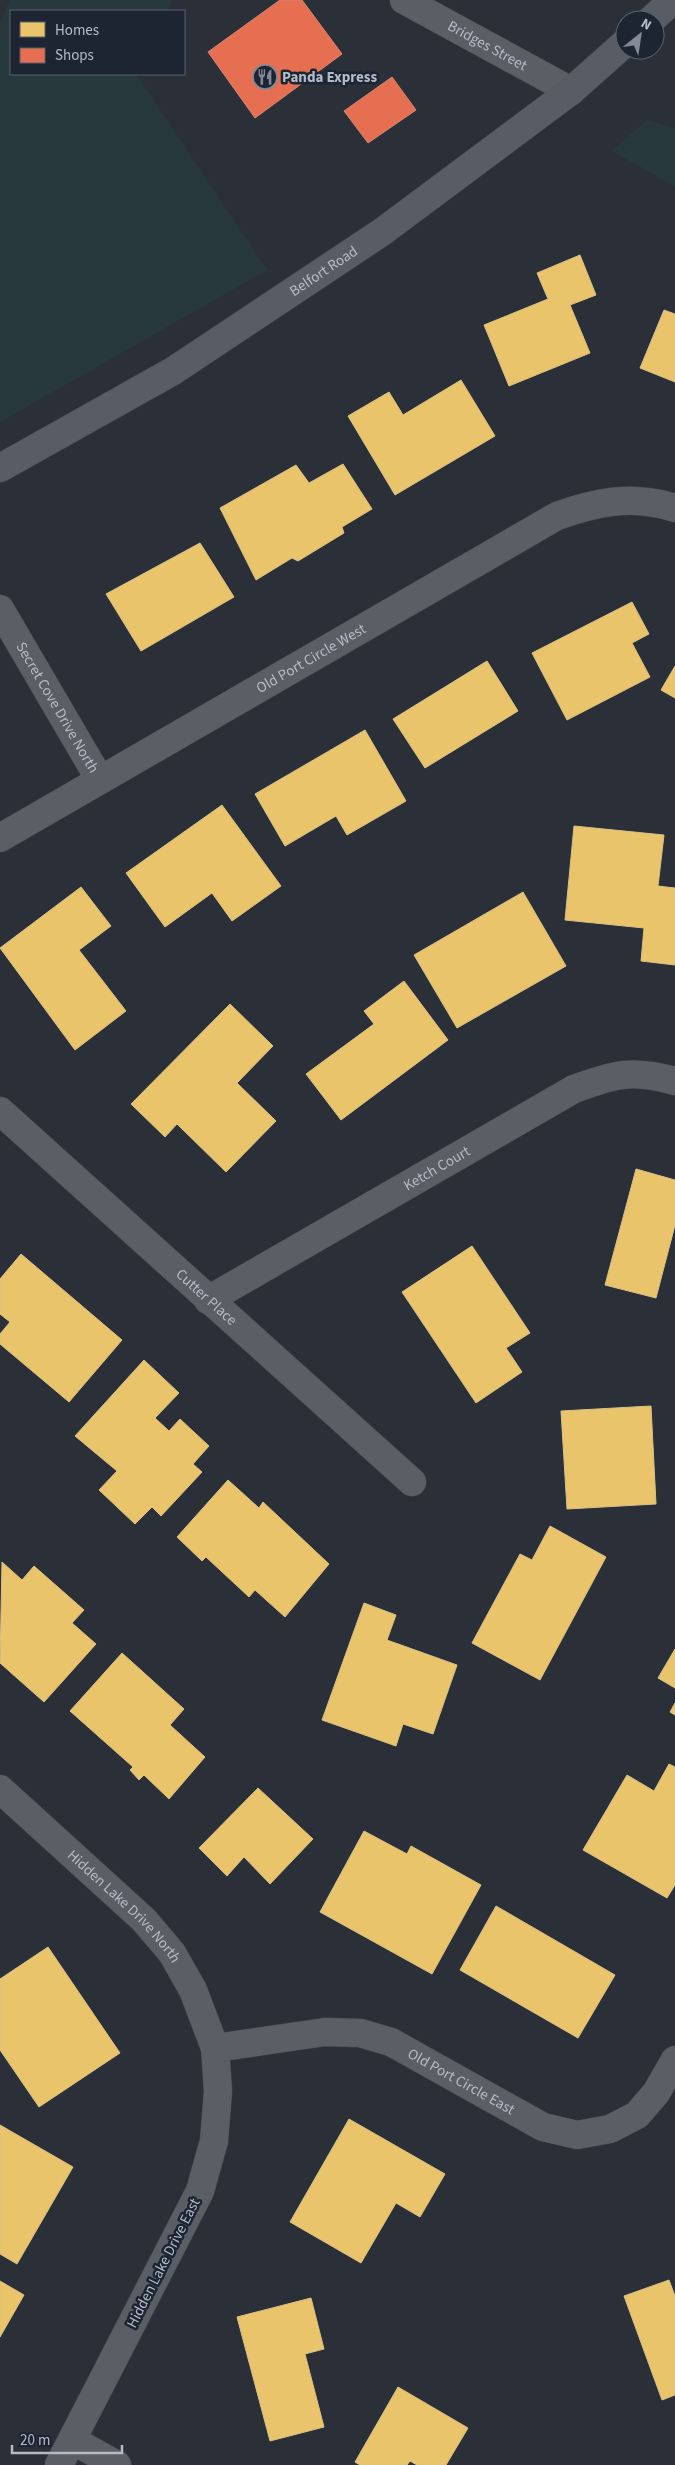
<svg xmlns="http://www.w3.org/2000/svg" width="675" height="2465" font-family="'Source Sans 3',sans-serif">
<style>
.green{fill:#28393d}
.homes{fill:#e9c46a;stroke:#d9c186}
.shops{fill:#e76f51;stroke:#d88675}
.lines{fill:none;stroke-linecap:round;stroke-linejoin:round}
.street-casing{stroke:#464a50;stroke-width:29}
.secondary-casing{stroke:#464a50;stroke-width:29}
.street{stroke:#5a5e65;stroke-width:28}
.secondary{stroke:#585c64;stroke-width:28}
.labels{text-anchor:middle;stroke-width:5;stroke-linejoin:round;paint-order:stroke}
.street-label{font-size:15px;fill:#b4bbc8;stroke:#1e2532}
.poi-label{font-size:15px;font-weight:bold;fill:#b4bbc8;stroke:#1e2532;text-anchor:start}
</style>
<rect width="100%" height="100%" fill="#2b2f37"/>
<g class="green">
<path d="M10 0H172L166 11H11V74H136L267 270 0 422V22Z"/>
<path d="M647 120 675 128V186L612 151Z"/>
</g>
<g class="homes">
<path d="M580 255 596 295 570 305 590 353 509 386 484 325 548 299 537 273Z"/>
<path d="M664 310 675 314V382L640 368Z"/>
<path d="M461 380 495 436 395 495 348 416 389 392 403 415Z"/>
<path d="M343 464 372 509 342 527 344 533 298 561 292 558 256 580 220 508 296 465 309 483Z"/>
<path d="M200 543 234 597 141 651 106 594Z"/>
<path d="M632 602 649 634 632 643 650 677 567 720 532 653Z"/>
<path d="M487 661 518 711 425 768 393 719Z"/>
<path d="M675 666V698L661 690Z"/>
<path d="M365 730 406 801 347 835 336 816 285 846 255 794Z"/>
<path d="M222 805 281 886 232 921 212 893 165 927 126 873Z"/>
<path d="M574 826 664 835 658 886 675 888V965L641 961 644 928 565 920Z"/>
<path d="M81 887 111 926 79 950 126 1011 75 1050 0 948Z"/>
<path d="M523 892 566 966 457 1028 414 955Z"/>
<path d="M404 981 448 1040 341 1120 306 1074 374 1024 364 1011Z"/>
<path d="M230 1004 273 1046 237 1083 276 1121 226 1172 177 1124 165 1137 131 1104Z"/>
<path d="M636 1169 675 1180V1225L656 1298 605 1285Z"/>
<path d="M472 1246 530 1333 506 1348 522 1372 476 1403 402 1292Z"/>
<path d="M21 1254 122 1340 69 1402 0 1344V1334L10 1322 0 1314V1279Z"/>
<path d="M144 1360 179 1393 155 1418 169 1431 180 1419 209 1446 193 1464 202 1472 161 1516 152 1507 135 1524 99 1490 117 1471 75 1436Z"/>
<path d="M651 1406 656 1504 567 1509 561 1411Z"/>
<path d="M228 1480 259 1508 263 1502 329 1564 285 1617 255 1590 249 1597 206 1557 202 1561 177 1537Z"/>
<path d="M550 1526 606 1557 540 1680 472 1643 520 1554 532 1560Z"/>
<path d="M2 1562 22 1580 34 1566 84 1610 72 1623 96 1644 44 1702 0 1663Z"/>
<path d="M364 1603 396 1615 387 1640 457 1665 433 1734 403 1724 396 1746 322 1720Z"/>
<path d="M675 1649V1688L658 1678Z"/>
<path d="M122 1653 184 1709 170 1725 205 1757 169 1799 144 1775 139 1780 130 1770 133 1767 70 1711Z"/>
<path d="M675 1703V1715L670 1712Z"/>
<path d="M669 1764 675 1767V1885L667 1898 583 1850 627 1775 654 1791Z"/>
<path d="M258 1788 313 1839 270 1884 244 1857 227 1876 199 1848Z"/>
<path d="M364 1831 407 1854 411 1846 481 1885 432 1974 320 1912Z"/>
<path d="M496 1906 615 1975 578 2038 460 1970Z"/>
<path d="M48 1947 120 2053 39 2107 0 2050V1979Z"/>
<path d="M349 2119 445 2174 420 2217 396 2203 361 2263 290 2222Z"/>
<path d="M0 2125 73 2167 17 2264 0 2254Z"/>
<path d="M669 2280 675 2296V2395L662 2400 624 2296Z"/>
<path d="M0 2281 24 2295 0 2337Z"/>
<path d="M311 2298 324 2349 305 2354 324 2427 270 2441 237 2317Z"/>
<path d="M398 2387 468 2428 446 2465H417L410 2461 407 2465H360L355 2462Z"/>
</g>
<g class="shops">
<path d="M280 0H302L342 54 255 118 208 52Z"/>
<path d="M392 77 416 110 368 143 344 111Z"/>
</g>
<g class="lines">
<defs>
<g id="street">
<path id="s1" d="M404 0 571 91"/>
<path id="s2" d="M0 609 100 780"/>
<path id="s3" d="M0 838 557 516C596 502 633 494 675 508"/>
<path id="s4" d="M0 1111 412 1482"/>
<path id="s5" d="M208 1300 574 1089C615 1074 632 1069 675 1081"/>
<path id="s6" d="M0 1789 144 1920 172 1953 193 1990 215 2048 218 2091 214 2141 200 2191 59 2465"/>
<path id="s7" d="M215 2048 325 2032 360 2033 391 2042 543 2127 577 2135 610 2129 637 2115 656 2093 675 2060"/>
<path d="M72 2440 117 2465"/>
</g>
<g id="secondary">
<path d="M651 20 673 0"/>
<path id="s8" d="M0 468 173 371 382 232 571 91 625 43"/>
</g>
</defs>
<use href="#street" class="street-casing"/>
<use href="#secondary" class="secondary-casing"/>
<use href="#street" class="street"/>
<use href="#secondary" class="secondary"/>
</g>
<defs>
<symbol id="restaurant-ring" viewBox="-11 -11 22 22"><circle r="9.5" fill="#1e2532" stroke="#848a95" stroke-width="1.5"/><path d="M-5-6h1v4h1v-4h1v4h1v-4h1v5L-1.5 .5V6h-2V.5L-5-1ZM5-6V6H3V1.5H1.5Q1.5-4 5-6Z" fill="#848a95"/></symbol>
</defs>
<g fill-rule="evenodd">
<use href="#restaurant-ring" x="251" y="63" width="28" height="28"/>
</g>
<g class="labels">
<g class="street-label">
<text dy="5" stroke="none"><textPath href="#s1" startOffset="95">Bridges Street</textPath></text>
<text dy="5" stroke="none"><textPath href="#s8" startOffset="379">Belfort Road</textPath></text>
<text dy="5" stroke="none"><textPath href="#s3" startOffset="359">Old Port Circle West</textPath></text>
<text dy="5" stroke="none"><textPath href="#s2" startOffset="114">Secret Cove Drive North</textPath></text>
<text dy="5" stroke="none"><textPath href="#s5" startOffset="264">Ketch Court</textPath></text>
<text dy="5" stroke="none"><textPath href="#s4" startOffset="278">Cutter Place</textPath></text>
<text dy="5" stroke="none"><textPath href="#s6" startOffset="171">Hidden Lake Drive North</textPath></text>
<text dy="5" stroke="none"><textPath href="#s7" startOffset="259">Old Port Circle East</textPath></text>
<text transform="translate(163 2263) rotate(-63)" y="5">Hidden Lake Drive East</text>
</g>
<g class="poi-label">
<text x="282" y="82">Panda Express</text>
</g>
</g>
<rect x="10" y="10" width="175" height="65" fill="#1e2532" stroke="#5a616e"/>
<rect x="20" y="22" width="25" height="15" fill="#e9c46a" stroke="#5a616e"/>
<text x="55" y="35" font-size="15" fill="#b4bbc8">Homes</text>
<rect x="20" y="48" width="25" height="15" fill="#e76f51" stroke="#5a616e"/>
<text x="55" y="60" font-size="15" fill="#b4bbc8">Shops</text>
<g transform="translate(640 35) rotate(30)"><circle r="24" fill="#1e2532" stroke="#5a616e"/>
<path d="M0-4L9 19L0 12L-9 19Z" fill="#848a95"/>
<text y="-8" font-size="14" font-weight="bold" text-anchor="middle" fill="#b4bbc8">N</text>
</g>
<path d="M12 2445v8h110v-8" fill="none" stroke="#b4bbc8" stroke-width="2.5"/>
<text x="20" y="2445" font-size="15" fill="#b4bbc8" stroke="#1e2532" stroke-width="4" paint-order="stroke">20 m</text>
</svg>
